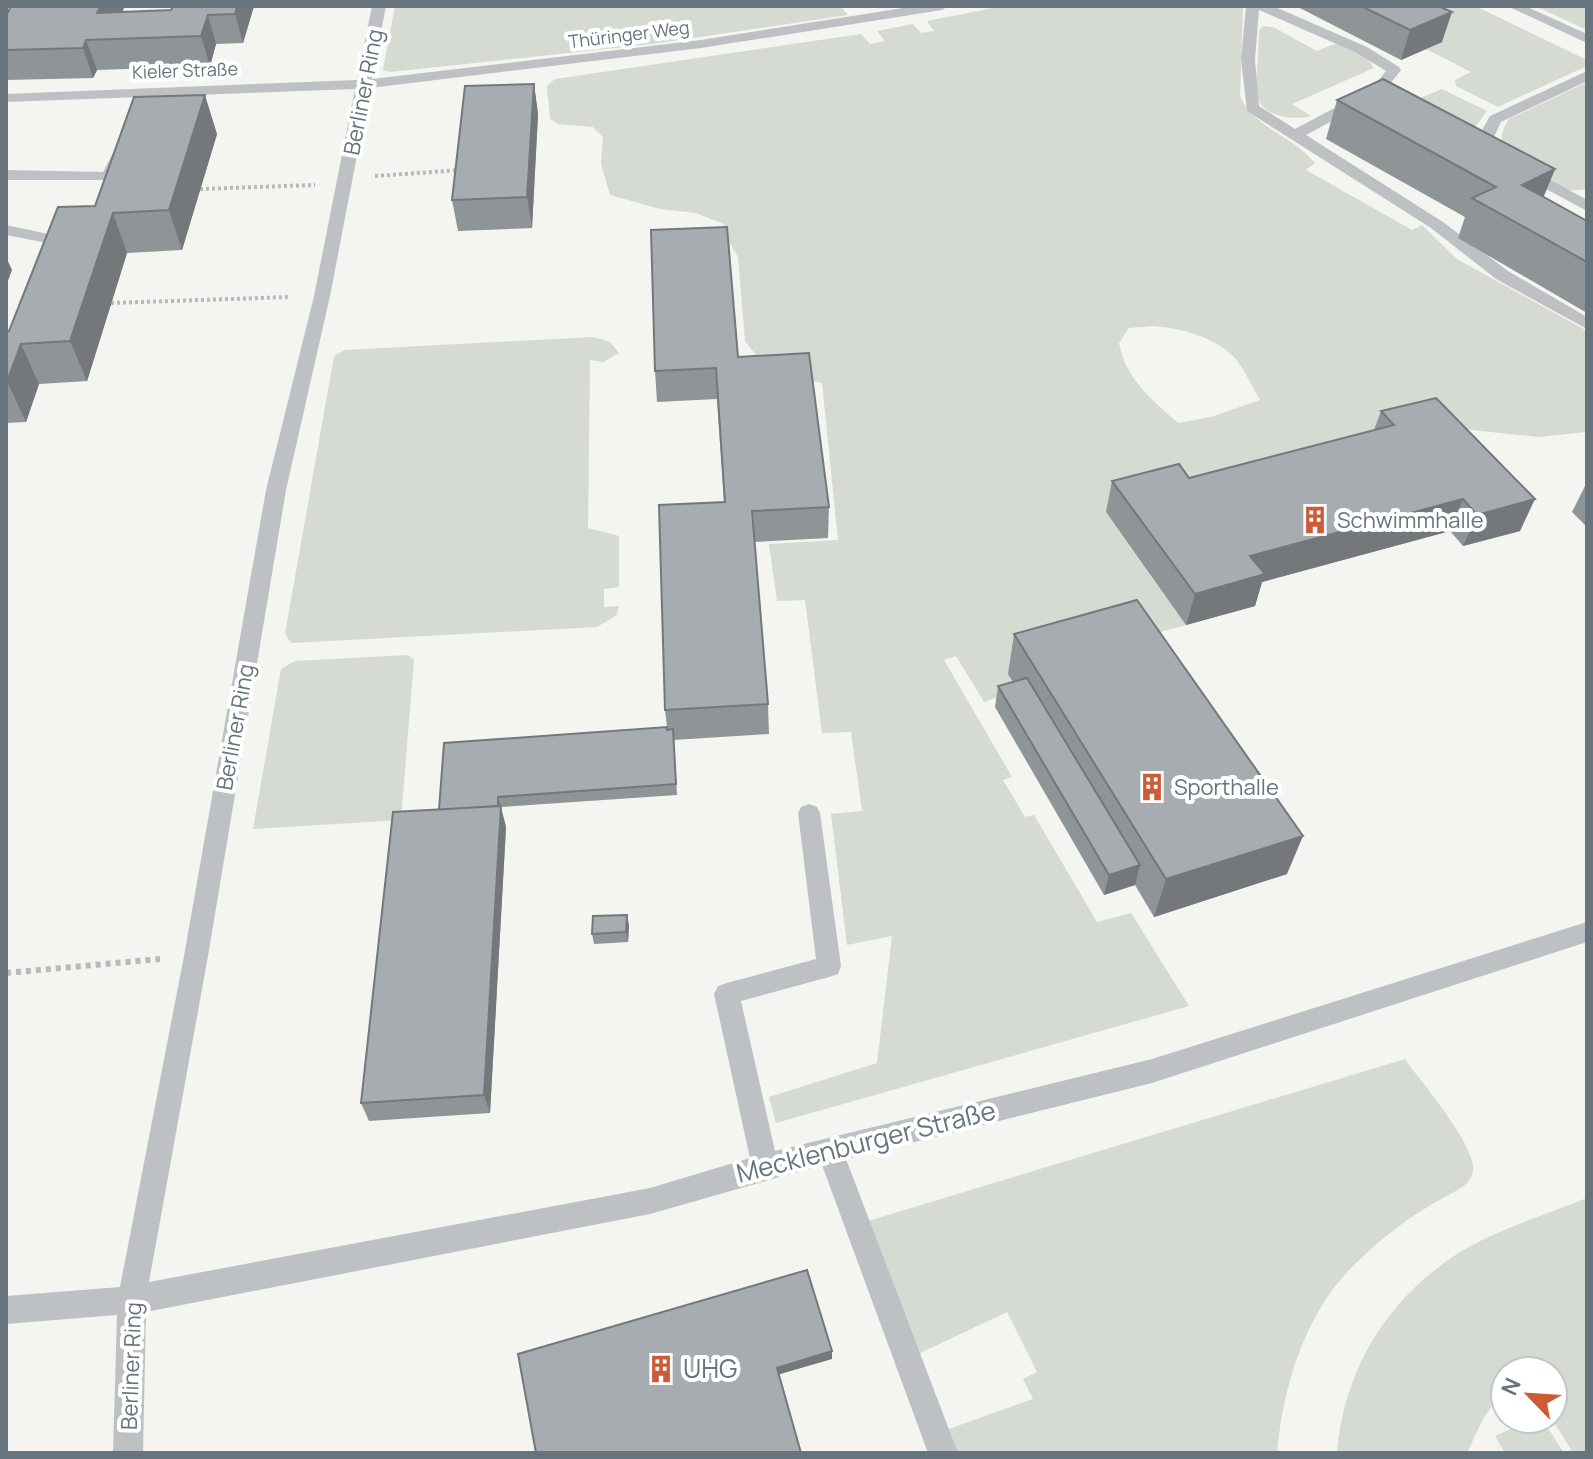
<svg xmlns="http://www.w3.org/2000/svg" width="1593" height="1459" font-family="Manrope,sans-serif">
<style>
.green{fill:#d5dad2;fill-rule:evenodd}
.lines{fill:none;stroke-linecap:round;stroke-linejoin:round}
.path-far1{stroke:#b7babc;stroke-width:4;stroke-dasharray:3 3;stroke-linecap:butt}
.path{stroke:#b7babc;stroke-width:6;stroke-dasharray:5 5;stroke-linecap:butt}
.lane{fill:#bec1c4;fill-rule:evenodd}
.wall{fill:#8f9497}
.shaded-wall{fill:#74787b}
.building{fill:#a6acb0;stroke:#74787b;stroke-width:2}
.labels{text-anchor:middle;stroke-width:8;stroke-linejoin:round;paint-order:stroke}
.far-street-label{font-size:18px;fill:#67747e;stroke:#fff}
.street-label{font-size:22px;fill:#67747e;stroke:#fff}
.poi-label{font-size:22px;fill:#67747e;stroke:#fff;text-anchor:start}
.near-street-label{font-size:26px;fill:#67747e;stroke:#fff}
.near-poi-label{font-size:26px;fill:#67747e;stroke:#fff;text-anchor:start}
</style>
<rect width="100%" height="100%" fill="#f4f4f1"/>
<g class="green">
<path d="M395 6H840L848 15 652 44 390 72 383 70Z"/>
<path d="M1003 6H1243L1240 96C1255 129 1293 136 1315 163L1306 170 1412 230 1422 225 1457 259 1587 331V432L1539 437 1463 429 1186 625 1009 673 1018 690 984 702 956 656 944 660 1012 777 1003 780 1025 817 1034 815 1097 922 1131 913 1189 1006 776 1123 769 1097 877 1063 892 936 847 945 831 814 862 811 851 732 822 733 805 600 777 601 769 544 838 540 822 383 771 374 745 341 738 257 728 240 724 224 696 213 660 209 610 195 601 164 603 137 593 127 558 124 550 119 547 86 555 79 861 34 870 44 885 41 877 31 913 24 921 33 934 31 927 21ZM1153 326C1180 328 1213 336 1234 357 1244 368 1252 387 1260 400L1211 417 1178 423C1152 400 1125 378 1119 343L1129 328Z"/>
<path d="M1381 6H1475L1587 60V66L1498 107 1456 86 1455 80 1471 72 1426 49 1441 41Z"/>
<path d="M1535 6H1587V30Z"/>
<path d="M1263 26 1273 27 1317 51C1323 49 1330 45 1336 44 1348 42 1369 57 1374 68L1292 104 1311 116C1292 121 1262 116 1256 95L1259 30Z"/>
<path d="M1587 82V189L1568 191 1504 152C1500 138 1501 131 1509 119Z"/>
<path d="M1442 89 1487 111 1473 130 1372 118Z"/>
<path d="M593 337 610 342 619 353 603 362 590 360 588 528 619 536V587L604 589V607L619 606 617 615 597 627 291 643 285 634 334 356 345 350Z"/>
<path d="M408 655 414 660 401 820 253 829 281 669 295 661Z"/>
<path d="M1405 1059C1420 1081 1478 1147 1473 1172 1470 1185 1457 1190 1447 1196 1410 1215 1380 1239 1350 1269 1303 1318 1283 1388 1277 1453H955L946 1430 1033 1399 1023 1379 1037 1372 1007 1312 918 1354 868 1221Z"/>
<path d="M1587 1198V1453H1573L1552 1419 1553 1371H1521L1519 1367 1516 1371H1505V1385L1482 1421 1467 1453H1337C1344 1365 1392 1292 1467 1248 1504 1227 1548 1214 1587 1198Z"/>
<path d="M1533 1419H1542L1564 1453H1505L1495 1436Z"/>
</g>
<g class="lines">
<g class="path-far1">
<path d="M375 176 461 170"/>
<path d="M200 189 315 185"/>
<path d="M111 303 290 297"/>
</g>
<path class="path" d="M6 973 160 959"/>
<g class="lane">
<path d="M372 6H386L372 79 701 40 916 6H949L942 10 701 48 370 88 330 296 286 490 208 956 149 1282 650 1188 750 1158 714 994 718 986 727 983 816 959 798 813 801 807 809 804 817 807 820 813 841 966 838 974 829 977 741 1001 775 1151 1152 1059 1587 922V942L1152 1083 846 1159 958 1453H928L822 1165 650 1214 146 1312 143 1453H113L117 1315 6 1324V1296L120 1287 184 956 266 490 314 296 355 89 6 102V94L357 80Z"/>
<path d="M1246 6H1273L1367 47 1399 67 1401 70 1382 94 1306 135 1443 222 1508 271 1587 317V329L1496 279 1431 228 1247 111 1241 59ZM1259 10 1357 53 1386 71 1372 88 1295 129 1259 106 1255 59Z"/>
<path d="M1507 6H1525L1587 34V43Z"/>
<path d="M1587 71V81L1501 122 1493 139 1502 153 1587 200V211L1491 159 1477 139 1490 116Z"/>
<path d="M119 149 127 154 114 180H6V170L103 172 114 151Z"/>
<path d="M6 225 53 235 55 238 47 243 6 235Z"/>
</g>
</g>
<g class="wall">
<path d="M11 6H125L122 12 171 10 173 6H254L243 43 216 44 210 66 97 70 93 78 6 80V16Z"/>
<path d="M1296 6H1438L1442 42 1401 60Z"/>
<path d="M534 84 538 114 532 228 458 231 452 200Z"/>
<path d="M1337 100 1555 169 1543 197 1587 221V313L1458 238 1465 217 1326 139Z"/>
<path d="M217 134 182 250 127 253 87 381 39 384 26 422 6 423V331H9L95 206Z"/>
<path d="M738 357 829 507 828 538 754 542 768 704 769 734 674 740 677 795 501 807 506 827 490 1113 369 1121 361 1103 439 810 667 727 665 710 724 502 717 399 657 402 655 371Z"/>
<path d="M1381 411 1520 531 1463 546 1450 531 1262 582 1255 606 1186 625 1106 512 1112 481 1189 478 1374 430Z"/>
<path d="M1587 482V527L1572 512Z"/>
<path d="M1014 634 1287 874 1154 917 1135 885 1104 895 995 707 998 686 1013 682 1008 674Z"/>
<path d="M629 925 628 942 594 944 592 934Z"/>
</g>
<g class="shaded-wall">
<path d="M101 6H125L109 39 97 13Z"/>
<path d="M237 6H254L243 43 235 14Z"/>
<path d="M1452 12 1442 42 1401 60 1410 30Z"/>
<path d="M208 15 216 44 210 66 201 36Z"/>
<path d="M86 40 97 70 93 78 83 48Z"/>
<path d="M534 84 538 114 532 228 527 197Z"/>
<path d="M205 95 217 134 182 250 169 210Z"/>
<path d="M1555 169 1539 208 1522 185Z"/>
<path d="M113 213 127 253 87 381 70 341Z"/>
<path d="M6 257 12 270 6 286Z"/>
<path d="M21 344 39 384 26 422 7 381Z"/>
<path d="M1463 499 1450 531 1262 582 1255 606 1186 625 1195 594 1250 556Z"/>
<path d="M1535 499 1520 531 1463 546 1477 515Z"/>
<path d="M498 797 506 827 490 1113 484 1095Z"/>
<path d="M1303 836 1287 874 1154 917 1166 879Z"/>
<path d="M1140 865 1135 885 1104 895 1109 875Z"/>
<path d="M627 915 629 925 628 942 626 932Z"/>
<path d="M832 1351V1359L777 1375V1368Z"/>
</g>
<g class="building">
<path d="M11 6H101L97 13 171 10 173 6H237L235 14 208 15 201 36 86 40 83 48 6 50V16Z"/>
<path d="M1361 6H1438L1452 12 1410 30Z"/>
<path d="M1383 79 1555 169 1522 185 1587 221V262L1472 198 1496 187 1337 100Z"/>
<path d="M534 84 527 197 452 200 465 86Z"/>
<path d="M205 95 169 210 113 213 70 341 21 344 7 381H6V331H9L58 207 95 206 134 97Z"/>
<path d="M727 227 738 357 809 353 829 507 752 511 768 704 665 710 659 505 725 502 716 368 655 371 651 230Z"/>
<path d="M1436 398 1535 499 1477 515 1463 499 1250 556 1265 574 1195 594 1112 481 1179 464 1189 478 1394 425 1381 411Z"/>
<path d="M1137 600 1303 836 1166 879 1014 634Z"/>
<path d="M1027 678 1140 865 1109 875 998 686Z"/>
<path d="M667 727V730L673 729 676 784 498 797V806L439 810 444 743Z"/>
<path d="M501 806 484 1095 361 1103 393 812Z"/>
<path d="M627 915 626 932 592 934 593 916Z"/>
<path d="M807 1270 832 1351 777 1368 801 1453H536L518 1354Z"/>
</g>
<defs>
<symbol id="building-bare" viewBox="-9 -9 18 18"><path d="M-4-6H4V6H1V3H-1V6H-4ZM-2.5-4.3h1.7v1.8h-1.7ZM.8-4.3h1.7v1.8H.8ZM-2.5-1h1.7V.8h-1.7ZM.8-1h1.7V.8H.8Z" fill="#cd5b38" stroke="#fff" stroke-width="2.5" paint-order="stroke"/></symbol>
</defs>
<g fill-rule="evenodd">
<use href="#building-bare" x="1295" y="500" width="40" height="40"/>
<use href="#building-bare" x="1132" y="767" width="40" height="40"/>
<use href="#building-bare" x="641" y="1349" width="40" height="40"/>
</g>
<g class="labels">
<g class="far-street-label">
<text transform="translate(629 35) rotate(-7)" y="6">Thüringer Weg</text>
<text transform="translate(185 71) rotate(-2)" y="6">Kieler Straße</text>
</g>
<g class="street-label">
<text transform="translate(363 92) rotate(-79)" y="8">Berliner Ring</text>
<text transform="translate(235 727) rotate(-80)" y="8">Berliner Ring</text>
<text transform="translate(131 1366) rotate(-88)" y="8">Berliner Ring</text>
</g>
<g class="poi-label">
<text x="1337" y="528">Schwimmhalle</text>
<text x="1174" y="795">Sporthalle</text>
</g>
<g class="near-street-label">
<text transform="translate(866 1142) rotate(-14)" y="9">Mecklenburger Straße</text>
</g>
<g class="near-poi-label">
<text x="683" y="1378">UHG</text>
</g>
</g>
<rect width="1593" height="1459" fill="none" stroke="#67747e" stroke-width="16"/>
<g transform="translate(1529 1395) rotate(295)"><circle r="38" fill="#ffffff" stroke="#c2c7cb" stroke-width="2"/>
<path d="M0-6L14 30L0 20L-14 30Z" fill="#cd5b38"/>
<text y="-12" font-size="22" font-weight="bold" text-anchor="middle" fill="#67747e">N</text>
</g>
</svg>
